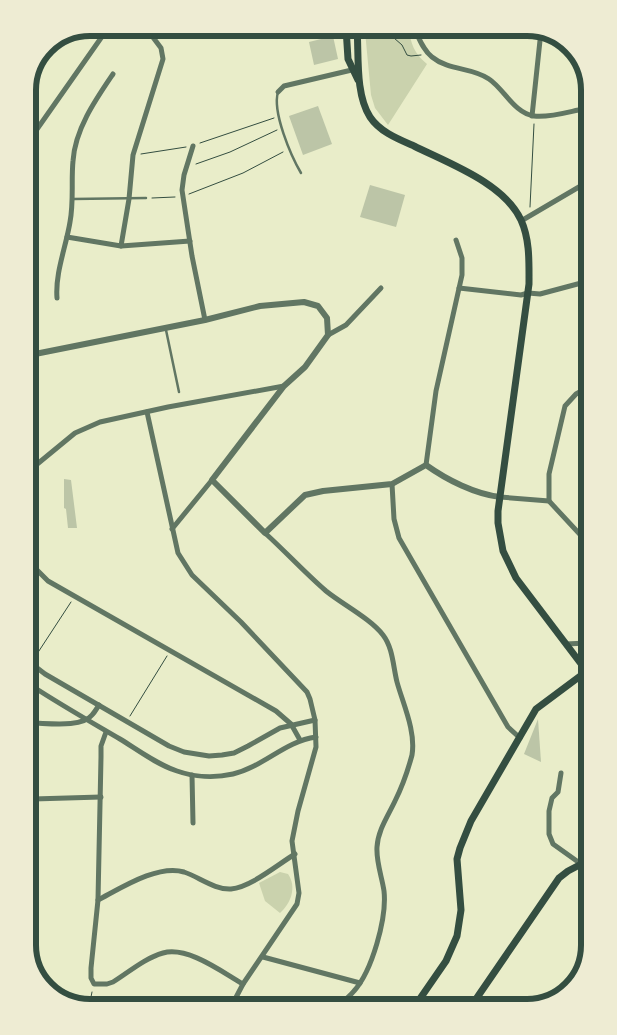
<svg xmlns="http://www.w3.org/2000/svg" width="617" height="1035" font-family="'DM Sans',sans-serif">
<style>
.green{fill:#cad2ad}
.building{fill:#bcc5a7}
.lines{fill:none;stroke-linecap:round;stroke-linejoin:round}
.path{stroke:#344e41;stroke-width:1}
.service{stroke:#617663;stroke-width:2.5}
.minor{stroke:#617663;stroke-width:5}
.tertiary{stroke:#617663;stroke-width:6}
.secondary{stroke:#344e41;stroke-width:7}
.rim{fill:none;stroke:#344e41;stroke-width:6}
</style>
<rect width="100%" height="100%" fill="#e9edc9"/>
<g class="green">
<path d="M382 28H408C412 45 413 52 427 64L388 125 375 108 371 95 365 31Z"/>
<path d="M280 872 288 874C297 887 291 903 280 913L265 901 259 883Z"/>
</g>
<g class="building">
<path d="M333 36 338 59 314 65 309 42Z"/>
<path d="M318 106 332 144 303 155 289 116Z"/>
<path d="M370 185 405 195 396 227 360 217Z"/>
<path d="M64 479 71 480 77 528H68L66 509 64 508Z"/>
<path d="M538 719 541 762 524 754Z"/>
</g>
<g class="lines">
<g class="path">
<path d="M365 33 386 31 402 45 407 55 411 56 421 55"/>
<path d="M200 143 274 118"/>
<path d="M141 154 186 147"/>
<path d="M196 164 230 152 277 130"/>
<path d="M189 194 243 173 283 152"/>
<path d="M152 198 175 197"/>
<path d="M530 207 534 124"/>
<path d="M35 657 71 602"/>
<path d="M130 716 167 656"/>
<path d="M89 1007 92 992"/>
</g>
<g class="service">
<path d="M278 92C272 112 291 156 301 173"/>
<path d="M73 199 146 198"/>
<path d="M166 330 179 392"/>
</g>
<g class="minor">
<path d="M414 28C419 38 423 50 432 57 449 71 472 67 489 79 504 89 514 113 534 116 549 118 568 112 583 109"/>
<path d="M278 92 284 86 356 69"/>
<path d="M532 116 541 31"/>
<path d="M28 142 108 28"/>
<path d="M193 146 184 175 182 190 192 256 205 320"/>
<path d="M521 221 584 184"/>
<path d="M67 237 121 246 190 241"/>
<path d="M121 246 129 199 133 155 163 59 161 48 146 28"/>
<path d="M459 288 521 295 528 293 540 294 585 282"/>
<path d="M57 298C55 273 66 247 70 222 74 201 71 181 73 161 75 129 96 99 113 74"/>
<path d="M328 335 346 325 381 288"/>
<path d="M147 412 178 553 192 575 241 622 307 692 310 699 315 720 316 747 298 811 292 841 299 893 297 904 243 984 232 1005"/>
<path d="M426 465 436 391 462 275V258L456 240"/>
<path d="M30 470 75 433 100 422 168 407 284 386"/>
<path d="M392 484 394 519 399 538 508 727 520 738"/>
<path d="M500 497 549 501 587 542"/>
<path d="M549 501V474L565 406 576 394 585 389"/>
<path d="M172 529 212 480"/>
<path d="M265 533C286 552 305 573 326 591 342 604 371 619 383 635 393 648 393 666 397 682 403 704 416 731 412 755 408 770 402 787 395 801 388 816 378 830 377 847 376 862 382 877 384 891 387 918 372 971 354 991 350 996 345 1000 340 1004"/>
<path d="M31 563 34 567 48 581 276 711 291 724 300 740"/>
<path d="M566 644 587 643"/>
<path d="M32 664 45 674 169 746 184 752 209 756 222 755 234 753 248 746 280 728 315 720"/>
<path d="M32 686C61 705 91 722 120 739 138 750 156 764 177 771 194 777 215 778 233 774 263 767 285 741 316 737"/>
<path d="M32 723C47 723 82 728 92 715 95 712 97 708 99 705"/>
<path d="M106 732 101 746V757L98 900 91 968V978L94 984H107L113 982C129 972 145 958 163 953 188 946 222 972 243 984"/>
<path d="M561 773 558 792 552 798 549 811V834L553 844 581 864"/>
<path d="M192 775 193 823"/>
<path d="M33 799 101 797"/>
<path d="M98 900C121 888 158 864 184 872 199 877 215 890 231 889 251 887 277 865 295 854"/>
<path d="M263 957 360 983"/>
</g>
<path class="tertiary" d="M30 355 205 320 260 306 304 302 318 306 327 318 328 335 305 367 284 386 212 480 265 533 305 495 323 491 392 484 426 465C447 480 475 494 500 497"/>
<g class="secondary">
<path d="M346 28 348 59 358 80"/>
<path d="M357 28C359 54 355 94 370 117 380 132 398 139 414 146 448 163 504 183 521 220 530 240 529 262 529 284L498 511V523L503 551 516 578 588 673"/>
<path d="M474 1002 559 878 568 871 589 860"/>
<path d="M417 1003 446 961 457 936 461 910 457 859 460 848 471 821 536 709 587 671"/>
</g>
</g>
<path d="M0 0H617V1035H0ZM90 36H527A54 54 0 0 1 581 90V945A54 54 0 0 1 527 999H90A54 54 0 0 1 36 945V90A54 54 0 0 1 90 36Z" fill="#eeecd3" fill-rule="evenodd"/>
<path class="rim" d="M90 36H527A54 54 0 0 1 581 90V945A54 54 0 0 1 527 999H90A54 54 0 0 1 36 945V90A54 54 0 0 1 90 36Z"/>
</svg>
